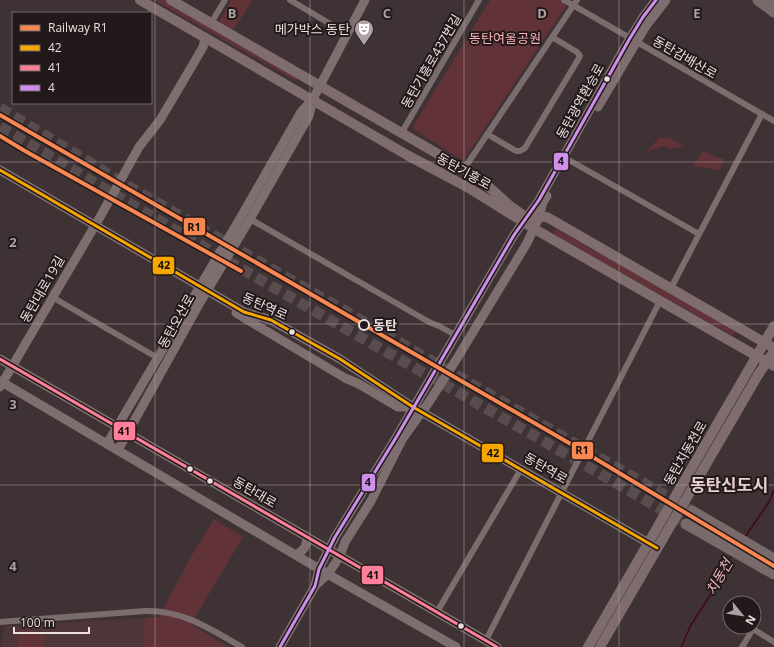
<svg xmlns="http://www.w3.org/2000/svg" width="774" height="647" font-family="'Open Sans','Noto Sans KR',sans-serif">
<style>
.built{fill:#4e3537}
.green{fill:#613339}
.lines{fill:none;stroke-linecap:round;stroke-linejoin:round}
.stream{stroke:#450418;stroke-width:1.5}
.highway-tunnel{stroke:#584c4e;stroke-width:11;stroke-dasharray:11 5.5;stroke-linecap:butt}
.street{stroke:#7b6c6e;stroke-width:6}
.secondary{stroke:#7f6e70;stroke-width:9}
.primary{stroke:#7e6c6f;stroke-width:10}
.highway{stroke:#78696b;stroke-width:11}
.bus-1-casing{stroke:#22191a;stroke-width:6}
.bus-2-casing{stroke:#22191a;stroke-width:6}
.bus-3-casing{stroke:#22191a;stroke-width:6}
.bus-1{stroke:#f7a600;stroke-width:3}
.bus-2{stroke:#ff8098;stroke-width:3}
.bus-3{stroke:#ce8fe9;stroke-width:3}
.rail-1-casing{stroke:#22191a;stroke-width:7}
.rail-1{stroke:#f88751;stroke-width:4}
.grid{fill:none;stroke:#afa2a4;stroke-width:1;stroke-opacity:0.55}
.bus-dot{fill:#ecdfe0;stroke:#22191a;stroke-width:1.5}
.stop-dot{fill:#22191a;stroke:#ecdfe0;stroke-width:2}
.labels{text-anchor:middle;stroke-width:4;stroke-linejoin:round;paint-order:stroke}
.poi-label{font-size:13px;fill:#ecdfe0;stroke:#22191a;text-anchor:end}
.park-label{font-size:13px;fill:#fcadb6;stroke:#22191a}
.street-label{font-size:13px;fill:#ecdfe0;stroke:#22191a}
.stop-label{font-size:13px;font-weight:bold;fill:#ecdfe0;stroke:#22191a;text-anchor:start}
.water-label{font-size:14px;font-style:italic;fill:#f1bbc1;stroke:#22191a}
.district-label{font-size:17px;font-weight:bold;fill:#e8ced0;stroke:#22191a}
.grid-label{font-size:13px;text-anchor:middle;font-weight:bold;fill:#afa2a4;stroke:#22191a;stroke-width:4;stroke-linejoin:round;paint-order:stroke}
.line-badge{stroke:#22191a;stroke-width:1.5}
.pale-badge-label{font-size:11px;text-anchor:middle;font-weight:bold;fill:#111}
</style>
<rect width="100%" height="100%" fill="#3e3234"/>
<path class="built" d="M145 618 142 647H1L3 633 6 626Z"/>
<g class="green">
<path d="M154 0H166L299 76 296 81Z"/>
<path d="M231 0H253L233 30 219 22Z"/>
<path d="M490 0H570L463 161 412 128Z"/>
<path d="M659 138H670L684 146 670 149 664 146 646 152Z"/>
<path d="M703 150 715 157 724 159 720 170 693 166Z"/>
<path d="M557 229 591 249 627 266 735 331 733 336 555 235 553 232Z"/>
<path d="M214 519 243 537 191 624 228 647H142L145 618 159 617 189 560Z"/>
<path d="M19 629 46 633 44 647H17Z"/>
</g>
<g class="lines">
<g class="stream">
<path d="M745 537 769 502 774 490"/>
<path d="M681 647 691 625 709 597 732 554"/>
</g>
<g class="highway-tunnel">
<path d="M0 108 128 186 692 511"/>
<path d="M0 127C136 207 272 288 410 365 503 418 595 470 686 524"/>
</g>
<g class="street">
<path d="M290 0 347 34"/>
<path d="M564 0 774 121"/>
<path d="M211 23 225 0"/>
<path d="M402 132 479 0"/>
<path d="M487 134 516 151H520L525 148 579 58 580 56 577 52 552 37"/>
<path d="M567 159 699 234"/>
<path d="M464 169 577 0"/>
<path d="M250 219 429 322 439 326 455 335"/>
<path d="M671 288 762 114"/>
<path d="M52 297 158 358"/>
<path d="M437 612 521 469"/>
<path d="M0 622 145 611C183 610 210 629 242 647"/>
<path d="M486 640 660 301"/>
<path d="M742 647 753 629 774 642"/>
</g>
<g class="secondary">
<path d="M598 107 646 26 666 0"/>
<path d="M0 170 244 312 271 320 340 359 413 407 657 548"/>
<path d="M236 313 345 378 359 384 398 407H413"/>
<path d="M0 359 497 647"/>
<path d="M0 381 338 580 456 647"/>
<path d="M0 387 100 217 139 147 160 120 179 88 203 47 205 38"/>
<path d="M107 444 242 215 301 112 312 100"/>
<path d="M118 450 198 306 250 219 309 116 313 99 365 0"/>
<path d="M296 555C303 551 309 545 306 536"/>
<path d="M315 586 328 574 340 556 345 542 371 501 403 438 429 402 456 360 527 243 539 217 543 202 547 196"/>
<path d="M280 647 315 586 319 569 335 537 397 436 514 235 539 200 630 38 643 17 656 0"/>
</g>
<g class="primary">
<path d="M140 0 407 155 469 188 538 231 774 366"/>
<path d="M171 0 464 169 479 178 510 206 526 217H547L774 348"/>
<path d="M588 647 774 326"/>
<path d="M600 647 758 375 774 351"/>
</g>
<g class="highway">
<path d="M758 0 774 12"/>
<path d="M772 0 774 1"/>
<path d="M692 511 774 559"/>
<path d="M686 524 774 574"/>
</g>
<defs>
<path id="bus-1" d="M0 170 244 312 271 320 340 359 413 407 657 548"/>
<path id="bus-2" d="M0 359 497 647"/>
<path id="bus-3" d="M280 647 315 586 319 569 335 537 397 436 514 235 539 200 630 38 643 17 656 0"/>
</defs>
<use href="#bus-1" class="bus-1-casing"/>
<use href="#bus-2" class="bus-2-casing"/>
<use href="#bus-3" class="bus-3-casing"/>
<use href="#bus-1" class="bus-1"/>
<use href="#bus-2" class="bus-2"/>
<use href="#bus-3" class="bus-3"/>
<defs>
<g id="rail-1">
<path d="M0 115 576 447 774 566"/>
<path d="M0 136 25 151 241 271"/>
</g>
</defs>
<use href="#rail-1" class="rail-1-casing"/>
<use href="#rail-1" class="rail-1"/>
</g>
<path class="grid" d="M155 0V647M310 0V647M464 0V647M619 0V647M0 162H774M0 324H774M0 485H774"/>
<defs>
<symbol id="theatre-pin" viewBox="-11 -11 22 30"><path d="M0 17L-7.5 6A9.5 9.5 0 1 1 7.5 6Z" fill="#afa2a4" stroke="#22191a"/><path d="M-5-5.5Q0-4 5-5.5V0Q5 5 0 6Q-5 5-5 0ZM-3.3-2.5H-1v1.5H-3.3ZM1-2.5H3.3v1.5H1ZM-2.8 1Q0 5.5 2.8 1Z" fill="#fff"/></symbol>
</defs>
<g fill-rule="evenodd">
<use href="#theatre-pin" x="353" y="18" width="22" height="30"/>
</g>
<g class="bus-dot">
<circle cx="607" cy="79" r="3.5"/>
<circle cx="292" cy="332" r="3.5"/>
<circle cx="190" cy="469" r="3.5"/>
<circle cx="210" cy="481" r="3.5"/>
<circle cx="461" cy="626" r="3.5"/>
</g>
<circle class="stop-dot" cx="364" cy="325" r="5"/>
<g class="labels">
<g class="poi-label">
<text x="350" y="34">메가박스 동탄</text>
</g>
<g class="park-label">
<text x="505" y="43">동탄여울공원</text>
</g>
<g class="street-label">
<text transform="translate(685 57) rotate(30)" y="5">동탄감배산로</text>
<text transform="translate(431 61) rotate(-60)" y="5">동탄기흥로437번길</text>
<text transform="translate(580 101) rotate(-61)" y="5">동탄광역환승로</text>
<text transform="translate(464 171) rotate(29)" y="5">동탄기흥로</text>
<text transform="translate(42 289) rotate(-60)" y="5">동탄대로19길</text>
<text transform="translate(265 306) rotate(24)" y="5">동탄역로</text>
<text transform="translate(176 321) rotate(-61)" y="5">동탄오산로</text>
<text transform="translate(685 453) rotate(-60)" y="5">동탄치동천로</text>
<text transform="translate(546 468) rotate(30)" y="5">동탄역로</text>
<text transform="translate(255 492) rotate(30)" y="5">동탄대로</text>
</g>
<g class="stop-label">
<text x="373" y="330">동탄</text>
</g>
<g class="water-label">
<text transform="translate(719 577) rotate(-60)" y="5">치동천</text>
</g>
<g class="district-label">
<text x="729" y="491">동탄신도시</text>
</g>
</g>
<g class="grid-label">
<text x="232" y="18">B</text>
<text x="387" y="18">C</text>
<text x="542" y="18">D</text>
<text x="697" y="18">E</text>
<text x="13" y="247">2</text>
<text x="13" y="409">3</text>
<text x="13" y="571">4</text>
</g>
<g class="line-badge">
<rect x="553" y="152" width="16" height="19" rx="4" fill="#ce8fe9"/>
<rect x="183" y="217" width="23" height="19" rx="4" fill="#f88751"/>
<rect x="152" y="256" width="23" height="19" rx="4" fill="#f7a600"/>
<rect x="113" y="421" width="23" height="20" rx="4" fill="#ff8098"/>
<rect x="571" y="441" width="23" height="19" rx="4" fill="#f88751"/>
<rect x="481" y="443" width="23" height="20" rx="4" fill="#f7a600"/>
<rect x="361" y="473" width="15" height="19" rx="4" fill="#ce8fe9"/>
<rect x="361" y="565" width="23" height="20" rx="4" fill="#ff8098"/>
</g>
<g class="pale-badge-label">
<text x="561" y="165">4</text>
<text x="194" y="231">R1</text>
<text x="164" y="269">42</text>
<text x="124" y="435">41</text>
<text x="582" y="454">R1</text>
<text x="493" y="457">42</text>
<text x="368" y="486">4</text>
<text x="373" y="579">41</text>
</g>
<rect x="12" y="12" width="140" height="92" fill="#22191a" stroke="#736869"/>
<rect x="20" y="25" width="20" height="6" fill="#f88751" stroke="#736869"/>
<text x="48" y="32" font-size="12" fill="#ecdfe0">Railway R1</text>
<rect x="20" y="45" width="20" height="6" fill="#f7a600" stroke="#736869"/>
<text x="48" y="52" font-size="12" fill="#ecdfe0">42</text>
<rect x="20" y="65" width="20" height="6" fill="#ff8098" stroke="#736869"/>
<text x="48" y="72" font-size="12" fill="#ecdfe0">41</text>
<rect x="20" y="85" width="20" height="6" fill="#ce8fe9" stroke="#736869"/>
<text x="48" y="92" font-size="12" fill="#ecdfe0">4</text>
<g transform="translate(742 615) rotate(120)"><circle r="19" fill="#22191a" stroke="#736869"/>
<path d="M0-3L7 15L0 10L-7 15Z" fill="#afa2a4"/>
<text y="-6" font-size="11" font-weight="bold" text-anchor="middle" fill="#ecdfe0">N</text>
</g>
<path d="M14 627v6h75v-6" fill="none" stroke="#ecdfe0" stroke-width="2"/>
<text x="20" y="627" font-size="12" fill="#ecdfe0" stroke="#22191a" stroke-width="3" paint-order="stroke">100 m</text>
</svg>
